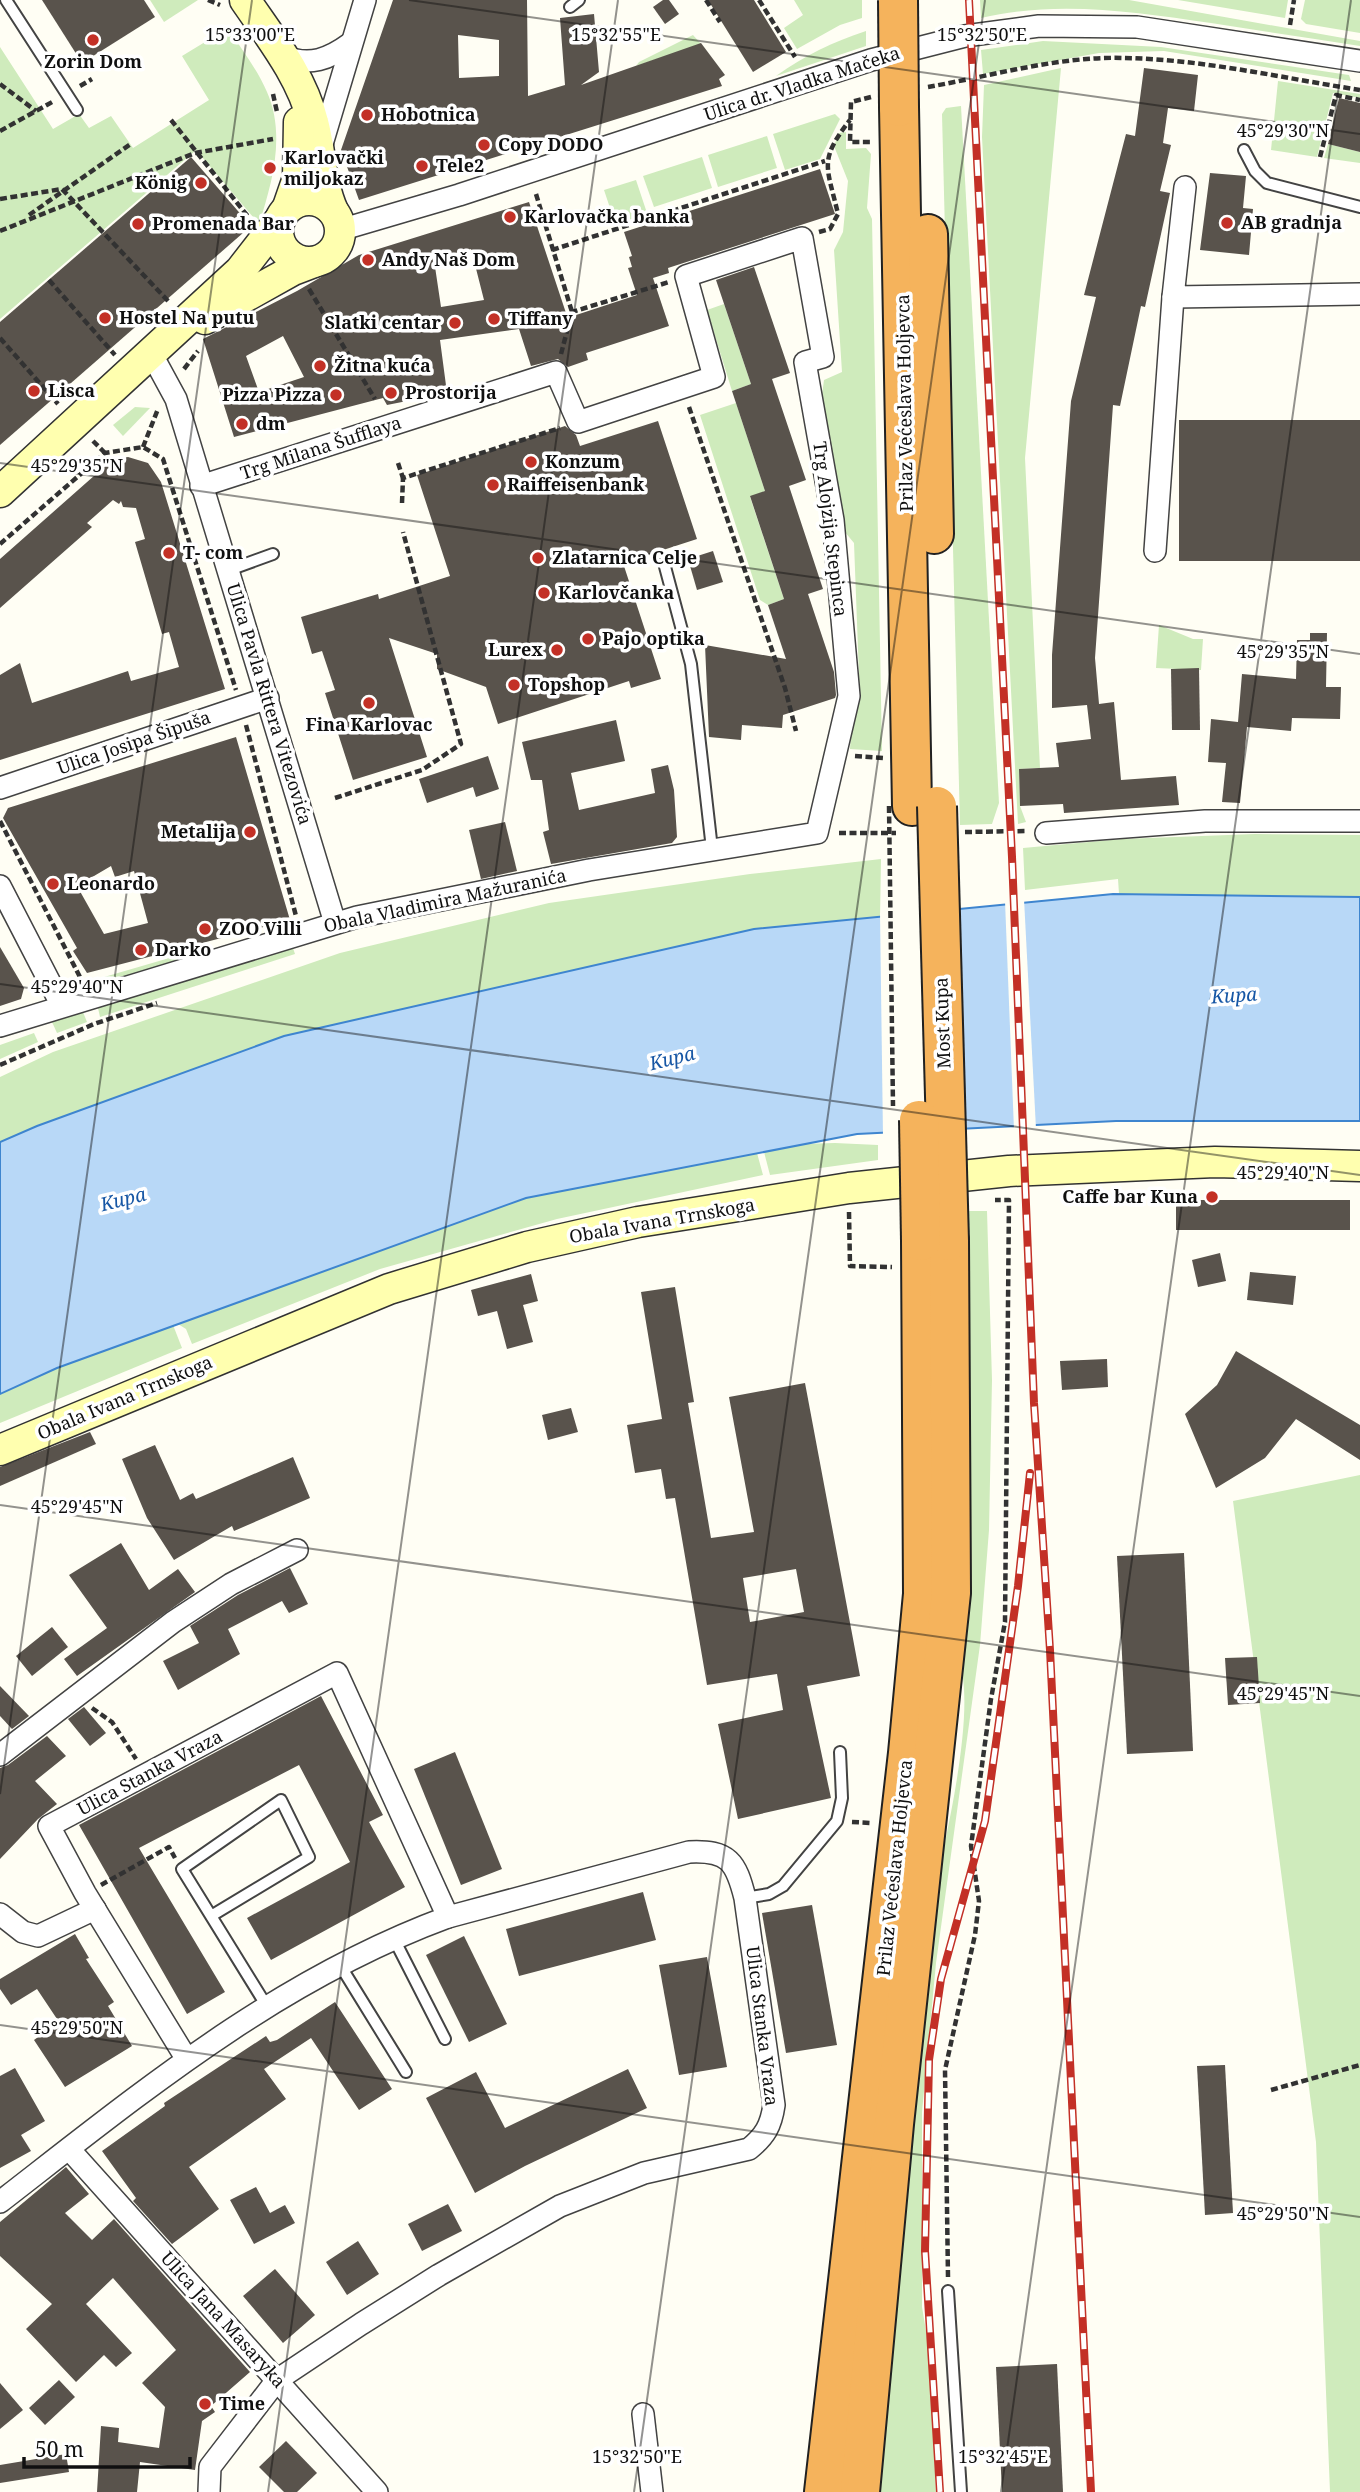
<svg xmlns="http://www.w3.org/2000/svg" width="1360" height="2492" font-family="'Noto Serif',serif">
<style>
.green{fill:#cfebbc}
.water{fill:#b8d8f7;stroke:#3e85cf;stroke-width:2}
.pier{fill:#fffef4}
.building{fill:#59534c;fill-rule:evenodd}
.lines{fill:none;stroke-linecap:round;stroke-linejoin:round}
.lane-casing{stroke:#434343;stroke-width:14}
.street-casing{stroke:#434343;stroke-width:24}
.secondary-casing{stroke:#323232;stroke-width:33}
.highway-casing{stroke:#212121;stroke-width:42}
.path{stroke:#323232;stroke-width:4.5;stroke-dasharray:7 3.5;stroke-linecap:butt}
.lane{stroke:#fff;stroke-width:10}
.street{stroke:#fff;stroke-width:21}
.secondary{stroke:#ffffaf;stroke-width:30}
.highway{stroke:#f5b35c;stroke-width:38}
.rail-casing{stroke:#c33026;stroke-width:8}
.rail{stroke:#fff;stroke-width:5;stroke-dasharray:16;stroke-linecap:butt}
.highway-bridge-casing{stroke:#212121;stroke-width:42;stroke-linecap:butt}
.path-bridge{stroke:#323232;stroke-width:4.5;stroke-dasharray:7 3.5;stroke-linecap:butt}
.highway-bridge{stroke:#f5b35c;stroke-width:38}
.ticks{fill:none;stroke:#101010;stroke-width:2;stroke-opacity:0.45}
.poi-dot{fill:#c33026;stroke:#fff;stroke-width:2.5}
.labels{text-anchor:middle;stroke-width:7;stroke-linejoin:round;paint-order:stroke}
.poi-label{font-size:18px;font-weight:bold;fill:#101010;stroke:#fff;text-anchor:start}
.street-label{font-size:18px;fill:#101010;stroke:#fff}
.water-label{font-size:19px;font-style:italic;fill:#1757a5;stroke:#fff}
.ticks-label{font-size:18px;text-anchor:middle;fill:#101010;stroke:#fff;stroke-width:7;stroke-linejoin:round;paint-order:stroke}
</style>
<rect width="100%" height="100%" fill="#fffef4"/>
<g class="green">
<path d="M150 0H198L164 22Z"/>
<path d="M794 0H862V18L840 25 797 49 784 28 803 15Z"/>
<path d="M980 0H1129L1360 41V46C1310 38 1260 31 1211 23 1134 12 1058 0 981 18Z"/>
<path d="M1178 0H1288L1285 18Z"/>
<path d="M1305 0H1360V33L1306 24 1301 19Z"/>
<path d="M228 28C241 49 258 70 267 92 286 135 272 183 259 224L196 150 0 319V47L53 129 79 114 89 128 111 116 133 148 209 100 182 56Z"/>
<path d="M866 31V46L776 76C805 55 833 42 866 31Z"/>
<path d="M693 35 701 44 636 66 639 62Z"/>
<path d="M1043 41 1161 47 1349 75 1351 81 1164 51 1099 53 983 74 981 50Z"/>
<path d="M1061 68 1025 458 1040 768 1019 769 1020 806 1026 822 1018 824 982 137 984 85Z"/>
<path d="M1278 81 1360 94V98L1333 93 1317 157 1271 150Z"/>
<path d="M961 106 999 803 992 824 960 825 942 114 946 108Z"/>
<path d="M835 114 840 119 820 159 785 170 773 134Z"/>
<path d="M846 132V149L866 148 871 154 867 208 872 219 882 751 850 749 853 704 860 702 854 543 840 526 822 395 824 380 842 372 834 250 843 232 848 181 834 146 839 133Z"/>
<path d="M767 136 777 168 718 187 708 155Z"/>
<path d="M1328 144 1360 152V163L1324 158Z"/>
<path d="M702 157 712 188 654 207 643 176Z"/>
<path d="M636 180 648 216 616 226 604 190Z"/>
<path d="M724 304 751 384 732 391 707 310Z"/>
<path d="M736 403 765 491 750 497 784 599 768 605 760 600 700 415Z"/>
<path d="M135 407 150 408 123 436 113 425Z"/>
<path d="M1159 625 1193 639H1203L1201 670 1156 668Z"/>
<path d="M1255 834 1360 835V897L1119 894 1118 879 1025 890 1023 848 1122 839Z"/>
<path d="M881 859 880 918 754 929 284 1036 37 1126 0 1142V1077L53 1052 340 953 549 903 750 874Z"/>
<path d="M292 945 295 954 100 1017 98 1008Z"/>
<path d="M190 952 192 960 90 991 87 982Z"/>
<path d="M83 1012 87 1022 57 1033 52 1022Z"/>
<path d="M34 1033 38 1042 0 1059V1045Z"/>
<path d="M835 1143 878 1145V1160L770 1175 764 1152 801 1144Z"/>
<path d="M757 1153 763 1175 557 1219 380 1269 192 1344 186 1329 178 1324 526 1198Z"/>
<path d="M966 1211H987L992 1380 989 1530 980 1645 936 1963 922 2112V2307L929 2349 936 2492H873L934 1895C945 1839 977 1712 959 1660Z"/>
<path d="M173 1325 182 1348 0 1423V1394L57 1368Z"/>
<path d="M1360 1475V2492H1330L1316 2142 1233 1501Z"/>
</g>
<path class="water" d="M1113 894 1360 897V1121H1116L857 1134 526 1198 57 1368 0 1394V1142L37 1126 284 1036 754 929Z"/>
<g class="pier">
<path d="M1024 899 1036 1129 1014 1130 1005 901Z"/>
<path d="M959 905 962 1132 883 1136 880 913Z"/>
</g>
<g class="building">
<path d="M42 0H144L155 17 82 63Z"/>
<path d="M393 0H527L528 96 565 85 560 18 594 14 599 72 581 85 701 43 725 75 719 79 722 86 359 200 341 150ZM458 35 499 40V76L459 78Z"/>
<path d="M663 0H669L679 14 665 24 653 7Z"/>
<path d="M708 0H754L786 52 753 72Z"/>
<path d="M1144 68 1198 75 1194 111 1168 108 1163 143 1171 145 1160 191 1170 193 1145 307 1141 306 1120 406 1113 405 1095 658 1099 704 1114 702 1121 780 1176 776 1179 805 1064 813 1063 804 1020 806 1019 769 1059 767 1056 743 1091 739 1087 705 1052 708V655L1071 401 1096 297 1084 295 1126 134 1135 136Z"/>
<path d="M1339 98 1360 103V152L1328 144Z"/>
<path d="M191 157 251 226 0 445V322Z"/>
<path d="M820 169 835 214 668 268 669 273 653 278 669 326 586 353 588 360 568 367 558 359 531 366 519 329 440 340 447 393 387 405 383 398 234 437 203 339 297 291 359 255 529 202 567 316H573L637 295 628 268 632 267 629 257 632 256 624 232ZM471 249 484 300 441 307 434 260ZM283 336 304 377 259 392 246 356Z"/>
<path d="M1210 173 1246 176 1243 208 1253 209 1249 255 1200 250Z"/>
<path d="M754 267 790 373 772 379 806 480 789 486 823 589 808 594 834 672 836 695 835 698 783 715 782 728 742 725 741 740 709 737 705 645 786 659 768 605 784 599 750 496 765 491 732 391 751 384 716 280Z"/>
<rect x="1179" y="420" width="181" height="141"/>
<path d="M658 421 697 539 623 563 661 679 631 688 629 681 498 724 486 687 437 669V654L389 638 427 757 353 780 325 693 335 690 322 651 312 654 301 617 378 594 379 599 450 576 417 475 565 426 576 435 580 446Z"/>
<path d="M128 457 148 463 161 482 225 689 0 760V675L20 663 32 703 128 671 131 681 179 667 169 632 162 634 135 542 145 539 136 508 123 507 121 501 119 504 113 500 87 523 92 527 0 608V559L112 460Z"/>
<path d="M713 551 723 582 697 590 688 559Z"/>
<path d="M1310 633H1327L1326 687H1341L1340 719 1292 718 1291 731 1247 727 1240 803 1222 802 1226 763 1208 762 1211 719 1238 722 1242 674 1296 679 1297 640H1310Z"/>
<path d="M1199 668 1200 730H1172L1171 669Z"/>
<path d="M616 720 625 761 571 773 579 810 655 793 651 769 668 765 674 790 677 837 672 843 551 864 543 832 549 830 542 780H531L522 742Z"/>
<path d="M236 737 290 920 87 973 73 951 77 948 3 818 8 808ZM111 866 115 877 134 871 148 923 104 934 77 886Z"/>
<path d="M488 756 499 789 476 797 473 787 427 803 419 779Z"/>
<path d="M505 822 517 871 481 879 469 830Z"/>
<path d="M0 947 24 988 21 999 0 1006Z"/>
<rect x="1176" y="1200" width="174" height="30"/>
<path d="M1220 1253 1226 1281 1198 1287 1192 1260Z"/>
<path d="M1250 1272 1296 1276 1293 1305 1247 1300Z"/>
<path d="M531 1274 538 1301 523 1305 533 1342 507 1349 497 1311 478 1316 471 1290Z"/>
<path d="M675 1287 694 1402 688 1403 711 1538 754 1532 729 1397 805 1383 860 1676 807 1686 831 1798 738 1819 718 1724 783 1710 777 1674 707 1685 675 1498 666 1499 661 1469 635 1473 627 1425 662 1419 641 1292ZM796 1569 804 1612 750 1622 743 1578Z"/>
<path d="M1236 1351 1360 1425V1460L1296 1419 1265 1458 1216 1488 1185 1414 1217 1385Z"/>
<path d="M1107 1359 1108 1387 1062 1390 1060 1361Z"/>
<path d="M571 1408 578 1432 548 1440 542 1415Z"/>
<path d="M90 1432 96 1444 0 1486V1467Z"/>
<path d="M155 1445 180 1500 193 1493 196 1499 293 1457 310 1498 234 1531 232 1526 174 1560 147 1518 122 1459Z"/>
<path d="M121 1543 149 1590 178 1569 195 1592 77 1676 64 1659 107 1628 69 1575Z"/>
<path d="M1184 1553 1193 1751 1127 1754 1117 1556Z"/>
<path d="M290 1568 308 1604 289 1613 282 1601 228 1629 240 1654 178 1690 163 1661 199 1643 190 1626 238 1595Z"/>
<path d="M52 1627 68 1647 32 1676 16 1656Z"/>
<path d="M1257 1657 1260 1703 1228 1705 1225 1658Z"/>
<path d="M0 1686 29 1716 12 1729 0 1716Z"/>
<path d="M321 1696 383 1815 369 1822 405 1887 271 1960 247 1918 350 1862 299 1765 139 1848 225 1992 187 2014 79 1825Z"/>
<path d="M84 1707 106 1733 90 1746 68 1719Z"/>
<path d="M47 1736 66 1756 35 1781 57 1804 38 1819 0 1859V1768L8 1765Z"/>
<path d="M455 1752 502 1869 461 1885 414 1769Z"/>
<path d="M643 1892 656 1940 519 1976 506 1929Z"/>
<path d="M812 1905 837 2045 786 2053 762 1913Z"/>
<path d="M75 1934 89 1958 86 1959 114 2002 108 2006 132 2046 65 2087 34 2040 59 2022 37 1989 11 2005 0 1989V1979Z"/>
<path d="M464 1936 507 2024 469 2042 426 1955Z"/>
<path d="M707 1957 727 2067 679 2075 659 1965Z"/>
<path d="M335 2002 392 2089 359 2110 311 2038 264 2069 286 2099 189 2167 219 2209 172 2244 133 2201 136 2198 102 2151 165 2106 164 2103 266 2036 270 2042 277 2040Z"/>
<path d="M1225 2065 1233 2213 1205 2215 1197 2066Z"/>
<path d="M15 2068 45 2121 21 2135 31 2151 0 2168V2076Z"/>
<path d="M628 2069 647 2108 525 2166 475 2193 426 2098 476 2072 505 2128Z"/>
<path d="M66 2167 89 2194 65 2213 92 2240 114 2219 250 2372 211 2406 215 2412 202 2421 195 2470 140 2462 137 2492H97L101 2426 119 2428 118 2442 159 2448 165 2407 142 2383 176 2350 113 2278 86 2304 132 2353 116 2367 104 2355 76 2382 26 2329 52 2304 0 2256V2222Z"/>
<path d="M256 2187 270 2213 285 2205 295 2223 254 2244 230 2200Z"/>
<path d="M448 2204 462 2231 422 2251 408 2224Z"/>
<path d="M358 2241 379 2274 347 2295 326 2262Z"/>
<path d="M275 2269 315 2315 283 2343 243 2296Z"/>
<path d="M1057 2364 1063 2492H1002L996 2367Z"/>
<path d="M59 2380 75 2397 45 2425 29 2408Z"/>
<path d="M0 2383 23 2410 0 2429Z"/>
<path d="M286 2441 317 2473 297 2492H284L259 2467Z"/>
<path d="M66 2454 69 2472 0 2483V2465Z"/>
</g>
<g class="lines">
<defs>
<g id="lane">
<path d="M6 0 77 110"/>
<path d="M570 7 579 0"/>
<path d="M1244 150 1255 171 1267 183 1360 207"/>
<path d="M664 563 691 664 712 849"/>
<path d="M229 570 273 554"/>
<path d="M745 1898 769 1894 783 1886 837 1821 842 1798 840 1752"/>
<path d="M211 1916 309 1857 281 1800 182 1869 266 2005"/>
<path d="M393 1937 445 2039"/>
<path d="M340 1965 406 2072"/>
<path d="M948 2291 961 2492"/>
</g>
<g id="street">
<path d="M283 56C310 67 329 59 351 43"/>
<path d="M322 144 365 0"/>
<path d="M1185 187 1173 297 1360 294"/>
<path d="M340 230 459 195 871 60 965 36 1039 26 1137 27 1360 61"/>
<path d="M151 353 176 399 335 923"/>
<path d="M1155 551 1173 297"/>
<path d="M0 788 268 698"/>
<path d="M1046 833 1205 821H1360"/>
<path d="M0 886 62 1006"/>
<path d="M0 1026 357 917 589 870 817 833 849 696 833 520 805 362 823 357 802 238 686 276 714 377 578 422 556 372 201 486"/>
<path d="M0 1755 173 1622 231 1584 297 1550"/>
<path d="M0 1914 23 1932 38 1936 95 1909"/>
<path d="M69 2149 377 2492"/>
<path d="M0 2202C142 2092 277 1980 448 1917L337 1673 49 1826 85 1893 186 2058"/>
<path d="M643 2414 652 2492"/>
<path d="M209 2492 210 2467 277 2380 361 2324 439 2275 560 2206 644 2173 749 2149C765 2136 771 2126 774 2105L745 1898C736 1862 729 1850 689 1852L448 1917"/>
</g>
<g id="secondary">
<path d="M245 0C271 38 302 77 313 122 321 151 320 182 333 211"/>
<circle cx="309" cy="231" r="31"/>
<path d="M288 207 298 178 299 122"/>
<path d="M205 319 293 270 314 262"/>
<path d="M0 492 240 271 278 222"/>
<path d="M0 1450 389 1289 527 1247 638 1222 849 1188 1009 1171 1215 1162 1360 1166"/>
</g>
<g id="highway">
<path d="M899 107 912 806"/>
<path d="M928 234 934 534"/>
<path d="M824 2492 908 1753 923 1594 921 1241"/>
<path d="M860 2492 894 2124 951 1593 949 1241"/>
</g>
</defs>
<use href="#lane" class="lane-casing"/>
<use href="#street" class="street-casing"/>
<use href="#secondary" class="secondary-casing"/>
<use href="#highway" class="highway-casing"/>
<g class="path">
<path d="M208 0 220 5"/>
<path d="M706 0 720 22"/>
<path d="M759 0 795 57"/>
<path d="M1290 25 1294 0"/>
<path d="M0 84 36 111"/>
<path d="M80 86 92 79"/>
<path d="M928 87C991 76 1059 56 1123 58 1202 59 1282 78 1360 90"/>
<path d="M273 94 277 112"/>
<path d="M871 97 851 102 850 142H872"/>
<path d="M171 120 250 219"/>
<path d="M0 131 54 101"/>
<path d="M1320 157 1336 95 1360 100"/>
<path d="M536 194 572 312"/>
<path d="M0 199 62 189 170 303"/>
<path d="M29 215 132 143"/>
<path d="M0 231 195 153 273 139"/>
<path d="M819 232 830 229 838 214C827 166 818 161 850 120"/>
<path d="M552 250 825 161"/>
<path d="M49 280 115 355"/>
<path d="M309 289 375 399"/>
<path d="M0 338 58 404"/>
<path d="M561 354 572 312 669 282"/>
<path d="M184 369 198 351"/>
<path d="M689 407 785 688 796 731"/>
<path d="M93 441 105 453"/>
<path d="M143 447 158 409"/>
<path d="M398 463 403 478"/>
<path d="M402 503 403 478 560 428"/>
<path d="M0 544 105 453 143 447 163 459 236 690"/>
<path d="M246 725 296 916"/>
<path d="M855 756 884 758"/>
<path d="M335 798 422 770 461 744 403 532"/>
<path d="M0 821 81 979"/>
<path d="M965 832 1026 831"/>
<path d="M839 833H896"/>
<path d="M0 1065 94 1024 157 1003"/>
<path d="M849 1212 850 1266 892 1267"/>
<path d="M92 1708 112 1722 136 1759"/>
<path d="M852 1822 871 1823"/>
<path d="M101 1885 169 1847 175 1858"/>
<path d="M1271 2090 1360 2065"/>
<path d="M948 2277 945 2070 975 1935 979 1901 971 1846 991 1699 1005 1622 1009 1200H995"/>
</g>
<use href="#lane" class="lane"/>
<use href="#street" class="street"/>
<use href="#secondary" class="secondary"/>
<use href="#highway" class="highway"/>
<defs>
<g id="rail">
<path d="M969 0 1012 857 1034 1403 1050 1650 1091 2492"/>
<path d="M940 2492 925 2251 929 2060 941 1979 985 1821 1018 1586 1030 1473"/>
</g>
</defs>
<use href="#rail" class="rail-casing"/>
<use href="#rail" class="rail"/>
<defs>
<g id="highway-bridge">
<path d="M898 0 899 107"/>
<path d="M937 806 949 1241"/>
<path d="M919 1120 921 1241"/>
</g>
</defs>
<use href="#highway-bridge" class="highway-bridge-casing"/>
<path class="path-bridge" d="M889 806 893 1106"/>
<use href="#highway-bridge" class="highway-bridge"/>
</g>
<path class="ticks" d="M409 0 1360 134M0 463 1360 654M0 984 1360 1175M0 1505 1360 1696M0 1794 252 0M0 2025 1360 2217M268 2492 618 0M634 2492 985 0M1001 2492 1351 0"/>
<g class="poi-dot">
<circle cx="93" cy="40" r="7"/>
<circle cx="367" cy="115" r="7"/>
<circle cx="484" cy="145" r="7"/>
<circle cx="422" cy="166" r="7"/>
<circle cx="270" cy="168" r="7"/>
<circle cx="201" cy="183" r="7"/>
<circle cx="510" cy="217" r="7"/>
<circle cx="1227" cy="223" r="7"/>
<circle cx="138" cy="224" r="7"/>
<circle cx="368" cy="260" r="7"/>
<circle cx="105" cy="318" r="7"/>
<circle cx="494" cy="319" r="7"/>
<circle cx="455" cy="323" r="7"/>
<circle cx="320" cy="366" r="7"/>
<circle cx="34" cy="391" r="7"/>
<circle cx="391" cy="393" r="7"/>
<circle cx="336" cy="395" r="7"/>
<circle cx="242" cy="424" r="7"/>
<circle cx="531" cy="462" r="7"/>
<circle cx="493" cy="485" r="7"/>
<circle cx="169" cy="553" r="7"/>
<circle cx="538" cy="558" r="7"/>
<circle cx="544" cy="593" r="7"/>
<circle cx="588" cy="639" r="7"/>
<circle cx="557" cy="650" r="7"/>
<circle cx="514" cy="685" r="7"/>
<circle cx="369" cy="703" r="7"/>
<circle cx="250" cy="832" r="7"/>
<circle cx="53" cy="884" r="7"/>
<circle cx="205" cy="929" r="7"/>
<circle cx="141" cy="950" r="7"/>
<circle cx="1212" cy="1197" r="7"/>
<circle cx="205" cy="2404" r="7"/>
</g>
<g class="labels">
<g class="poi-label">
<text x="93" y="68" text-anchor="middle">Zorin Dom</text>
<text x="381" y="121">Hobotnica</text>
<text x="498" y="151">Copy DODO</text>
<text x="284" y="164">Karlovački<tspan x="284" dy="21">miljokaz</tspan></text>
<text x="436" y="172">Tele2</text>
<text x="187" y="189" text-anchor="end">König</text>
<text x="524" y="223">Karlovačka banka</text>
<text x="1241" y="229">AB gradnja</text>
<text x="152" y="230">Promenada Bar</text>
<text x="382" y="266">Andy Naš Dom</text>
<text x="119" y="324">Hostel Na putu</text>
<text x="508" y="325">Tiffany</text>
<text x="441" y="329" text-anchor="end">Slatki centar</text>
<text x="334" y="372">Žitna kuća</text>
<text x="48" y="397">Lisca</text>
<text x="405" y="399">Prostorija</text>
<text x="322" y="401" text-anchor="end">Pizza Pizza</text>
<text x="256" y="430">dm</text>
<text x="545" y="468">Konzum</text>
<text x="507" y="491">Raiffeisenbank</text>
<text x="183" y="559">T- com</text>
<text x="552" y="564">Zlatarnica Celje</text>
<text x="558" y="599">Karlovčanka</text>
<text x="602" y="645">Pajo optika</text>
<text x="543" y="656" text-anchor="end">Lurex</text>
<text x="528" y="691">Topshop</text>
<text x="369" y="731" text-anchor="middle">Fina Karlovac</text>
<text x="236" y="838" text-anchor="end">Metalija</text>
<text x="67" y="890">Leonardo</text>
<text x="219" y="935">ZOO Villi</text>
<text x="155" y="956">Darko</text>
<text x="1198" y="1203" text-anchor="end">Caffe bar Kuna</text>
<text x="219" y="2410">Time</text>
</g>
<g class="street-label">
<text transform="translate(802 84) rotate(-18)" y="6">Ulica dr. Vladka Mačeka</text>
<text transform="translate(905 403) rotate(-91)" y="6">Prilaz Većeslava Holjevca</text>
<text transform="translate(321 448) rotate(-18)" y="6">Trg Milana Šufflaya</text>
<text transform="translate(830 529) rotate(83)" y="6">Trg Alojzija Stepinca</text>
<text transform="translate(269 704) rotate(73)" y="6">Ulica Pavla Rittera Vitezovića</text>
<text transform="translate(134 743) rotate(-19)" y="6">Ulica Josipa Šipuša</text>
<text transform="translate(445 901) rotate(-12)" y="6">Obala Vladimira Mažuranića</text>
<text transform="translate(943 1023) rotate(-92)" y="6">Most Kupa</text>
<text transform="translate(662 1221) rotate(-10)" y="6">Obala Ivana Trnskoga</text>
<text transform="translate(125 1398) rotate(-23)" y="6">Obala Ivana Trnskoga</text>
<text transform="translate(150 1773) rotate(-28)" y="6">Ulica Stanka Vraza</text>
<text transform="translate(895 1868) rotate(-84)" y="6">Prilaz Većeslava Holjevca</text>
<text transform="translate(762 2026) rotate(83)" y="6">Ulica Stanka Vraza</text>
<text transform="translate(223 2320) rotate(48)" y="6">Ulica Jana Masaryka</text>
</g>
<g class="water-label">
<text transform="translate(1234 995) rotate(-4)" y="7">Kupa</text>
<text transform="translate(672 1058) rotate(-14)" y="7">Kupa</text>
<text transform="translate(123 1199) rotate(-14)" y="7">Kupa</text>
</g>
</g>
<g class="ticks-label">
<text x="250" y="41">15°33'00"E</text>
<text x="616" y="41">15°32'55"E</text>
<text x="982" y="41">15°32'50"E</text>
<text x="1283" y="137">45°29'30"N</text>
<text x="77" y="472">45°29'35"N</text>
<text x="1283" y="658">45°29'35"N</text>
<text x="77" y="993">45°29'40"N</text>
<text x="1283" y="1179">45°29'40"N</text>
<text x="77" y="1513">45°29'45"N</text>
<text x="1283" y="1700">45°29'45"N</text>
<text x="77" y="2034">45°29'50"N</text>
<text x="1283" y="2220">45°29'50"N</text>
<text x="637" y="2463">15°32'50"E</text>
<text x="1003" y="2463">15°32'45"E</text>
</g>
<path d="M24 2457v10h166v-10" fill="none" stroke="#101010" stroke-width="3.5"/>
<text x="35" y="2457" font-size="21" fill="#101010" stroke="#ffffff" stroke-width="5" paint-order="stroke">50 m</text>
</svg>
